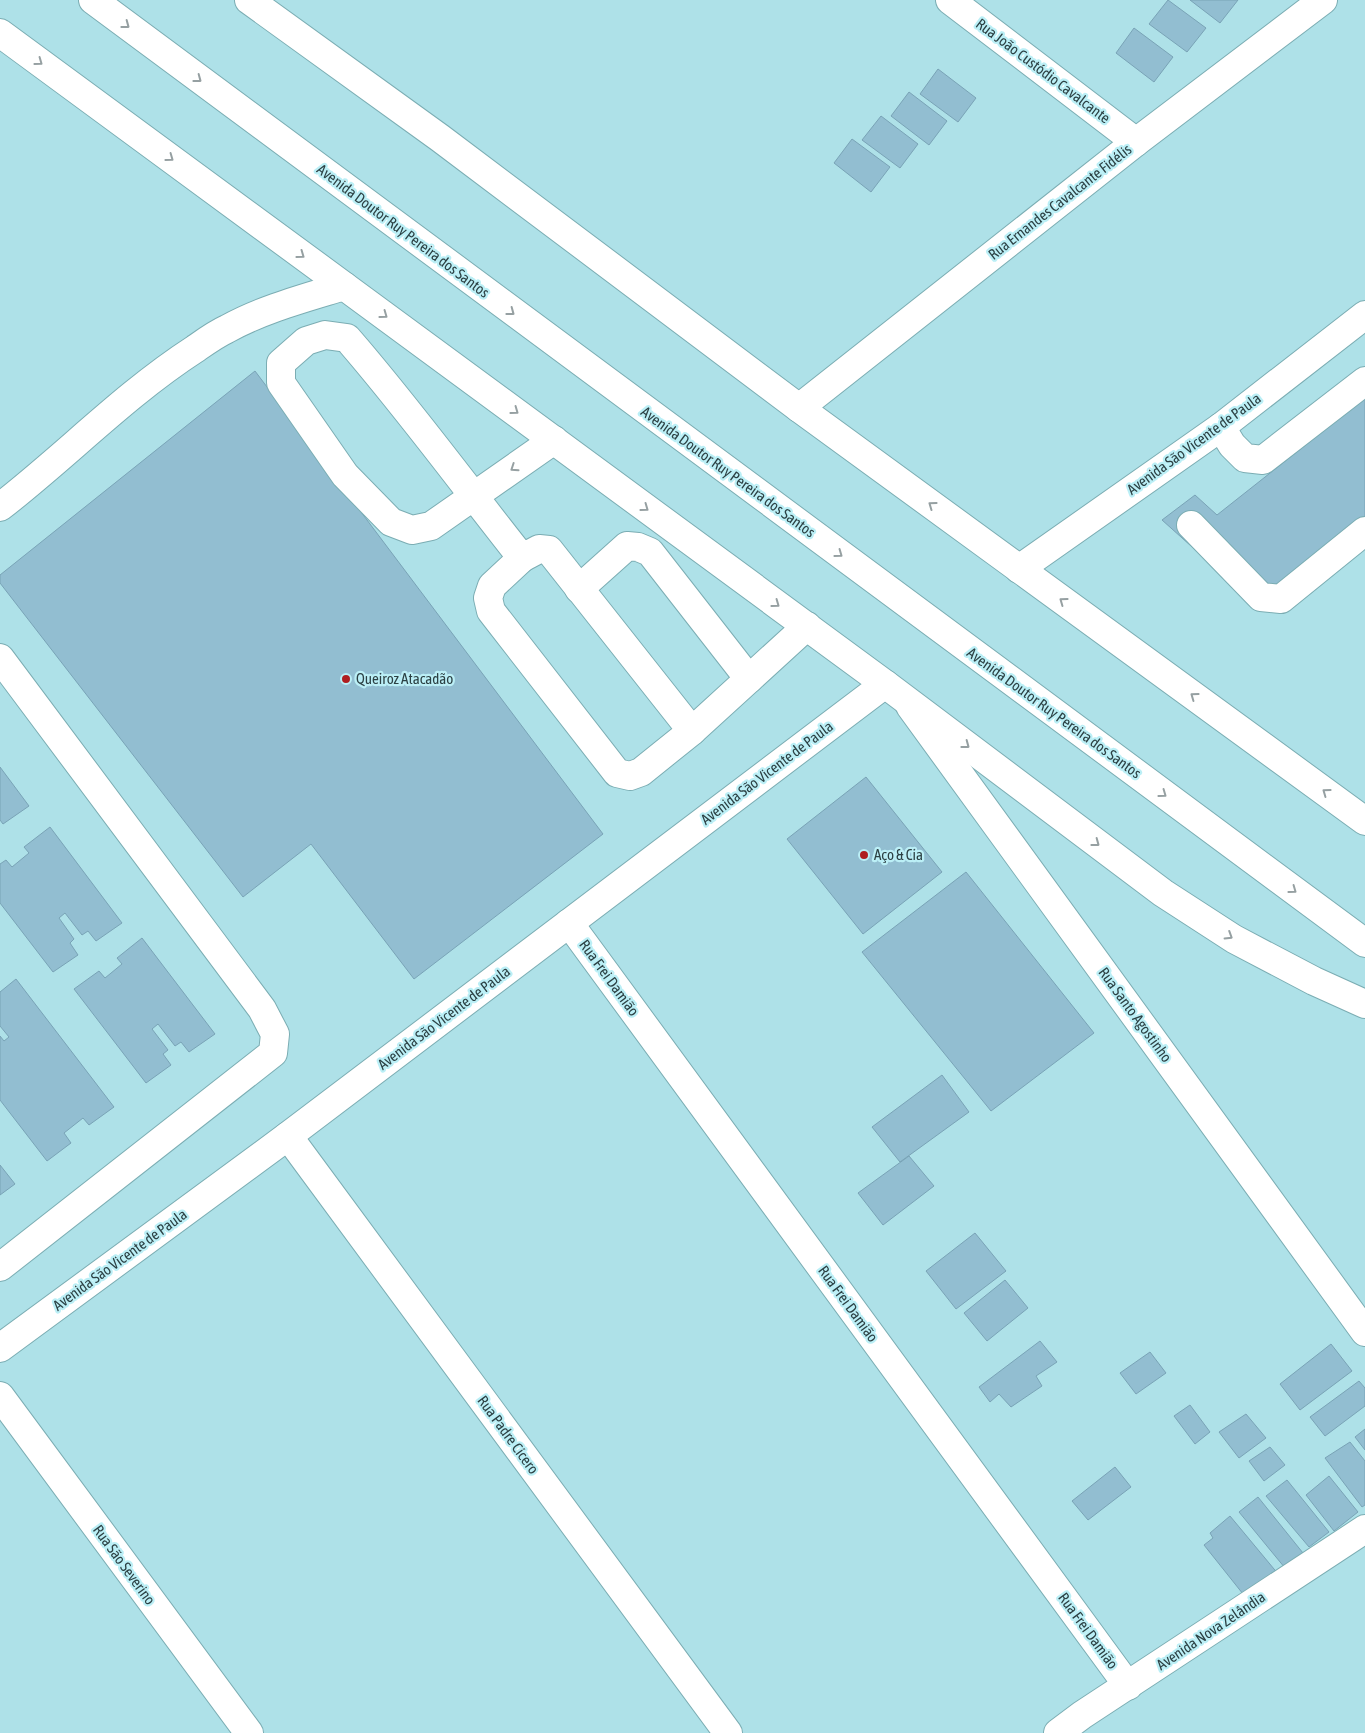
<svg xmlns="http://www.w3.org/2000/svg" width="1365" height="1733" font-family="'Asap Condensed',sans-serif">
<style>
.building{fill:#92bed1;stroke:#79a3b6}
.lines{fill:none;stroke-linecap:round;stroke-linejoin:round}
.minor-casing{stroke:#7badb3;stroke-width:30}
.highway-casing{stroke:#7badb3;stroke-width:30}
.minor{stroke:#fff;stroke-width:28}
.highway{stroke:#fff;stroke-width:28}
.oneway{stroke:#96a0a2}
.poi-dot{fill:#af1e20;stroke:#bbeff6;stroke-width:2}
.labels{text-anchor:middle;stroke-width:4.5;stroke-linejoin:round;paint-order:stroke}
.street-label{font-size:15px;fill:#2c4144;stroke:#bbeff6}
.poi-label{font-size:15px;fill:#2c4144;stroke:#bbeff6;text-anchor:start}
</style>
<rect width="100%" height="100%" fill="#aee1e8"/>
<g class="building">
<path d="M1168 0 1206 28 1187 52 1149 24Z"/>
<path d="M1190 0H1238L1220 23Z"/>
<path d="M1134 28 1173 57 1154 82 1116 53Z"/>
<path d="M938 69 976 98 958 122 920 94Z"/>
<path d="M909 92 947 121 929 145 891 116Z"/>
<path d="M881 116 918 144 900 168 862 140Z"/>
<path d="M852 139 890 167 871 192 834 163Z"/>
<path d="M255 371 603 834 414 979 311 844 243 897 0 583V575Z"/>
<path d="M1365 398V522L1258 606 1162 520 1195 495 1217 515Z"/>
<path d="M0 767 29 806 3 824 0 820Z"/>
<path d="M866 777 942 872 863 934 787 839Z"/>
<path d="M50 827 122 923 96 941 88 931 82 935 65 913 59 918 74 939 70 943 78 955 53 972 0 903V864L6 860 12 867 29 853 24 847Z"/>
<path d="M966 872 1094 1033 991 1111 862 952Z"/>
<path d="M142 938 215 1034 189 1052 181 1042 175 1046 158 1024 152 1029 168 1050 163 1054 171 1065 146 1083 74 989 99 971 105 978 122 964 117 958Z"/>
<path d="M16 979 114 1107 89 1125 83 1118 64 1133 71 1143 47 1161 0 1100V1036L4 1041 9 1037 0 1026V992Z"/>
<path d="M942 1075 969 1112 900 1162 872 1127Z"/>
<path d="M909 1156 934 1186 883 1225 858 1193Z"/>
<path d="M0 1165 15 1184 0 1195Z"/>
<path d="M975 1233 1006 1271 956 1309 926 1271Z"/>
<path d="M1005 1280 1028 1308 987 1341 964 1313Z"/>
<path d="M1040 1341 1057 1362 1036 1376 1042 1386 1011 1407 999 1394 990 1402 979 1387Z"/>
<path d="M1331 1344 1352 1371 1300 1410 1280 1384Z"/>
<path d="M1150 1352 1166 1373 1136 1394 1120 1373Z"/>
<path d="M1359 1381 1365 1388V1406L1325 1436 1310 1417Z"/>
<path d="M1190 1405 1210 1432 1195 1444 1174 1416Z"/>
<path d="M1246 1414 1266 1438 1239 1458 1219 1432Z"/>
<path d="M1365 1429V1450L1355 1437Z"/>
<path d="M1350 1442 1365 1461V1505L1362 1507 1325 1458Z"/>
<path d="M1270 1447 1285 1465 1264 1481 1249 1461Z"/>
<path d="M1115 1467 1131 1487 1088 1520 1072 1501Z"/>
<path d="M1329 1476 1358 1512 1334 1531 1306 1495Z"/>
<path d="M1287 1480 1329 1532 1309 1547 1266 1496Z"/>
<path d="M1258 1497 1303 1553 1285 1568 1239 1512Z"/>
<path d="M1230 1516 1279 1575 1247 1599 1204 1545 1213 1538 1210 1533Z"/>
</g>
<g class="lines">
<defs>
<g id="minor">
<path d="M950 0 1136 142"/>
<path d="M799 408 1136 142 1323 0"/>
<path d="M1221 427 1232 445 1245 458 1263 460 1365 381"/>
<path d="M554 440 431 526 412 530 391 522 345 475 281 383V363L306 341 325 335 347 338C408 408 464 485 522 558L539 549 549 550 692 731"/>
<path d="M0 507C66 456 124 395 195 349 205 342 216 334 227 329 263 309 305 298 344 286L885 684 288 1136 0 1348"/>
<path d="M1191 525 1261 597 1281 599 1365 531"/>
<path d="M522 558 492 586 488 598 491 611 617 773 630 776 641 772 692 731 807 626"/>
<path d="M1019 569 1221 427 1365 315"/>
<path d="M579 589 627 546 638 547 650 552 749 679"/>
<path d="M0 658 262 1009 275 1034 273 1053 0 1267"/>
<path d="M910 706 1365 1332"/>
<path d="M569 923 1128 1686"/>
<path d="M288 1136 728 1733"/>
<path d="M0 1396 249 1733"/>
<path d="M1058 1733 1082 1715 1365 1529"/>
</g>
<g id="highway">
<path d="M93 0 1365 943"/>
<path d="M249 0 440 138 799 408 1365 821"/>
<path d="M0 33 344 286"/>
<path d="M885 684 1163 893 1234 939 1314 981 1365 1004"/>
</g>
</defs>
<use href="#minor" class="minor-casing"/>
<use href="#highway" class="highway-casing"/>
<use href="#minor" class="minor"/>
<use href="#highway" class="highway"/>
</g>
<defs><path id="oneway-chevron" d="M-2-3.5L2.5 0L-2 3.5" fill="none" stroke-width="1.6" stroke-linecap="round" stroke-linejoin="round" transform="scale(1.25)"/></defs>
<g class="oneway">
<use href="#oneway-chevron" transform="translate(126 25) rotate(37)"/>
<use href="#oneway-chevron" transform="translate(39 62) rotate(36)"/>
<use href="#oneway-chevron" transform="translate(198 79) rotate(37)"/>
<use href="#oneway-chevron" transform="translate(170 158) rotate(36)"/>
<use href="#oneway-chevron" transform="translate(301 255) rotate(36)"/>
<use href="#oneway-chevron" transform="translate(511 312) rotate(37)"/>
<use href="#oneway-chevron" transform="translate(384 315) rotate(36)"/>
<use href="#oneway-chevron" transform="translate(515 411) rotate(36)"/>
<use href="#oneway-chevron" transform="translate(514 468) rotate(146)"/>
<use href="#oneway-chevron" transform="translate(932 505) rotate(-144)"/>
<use href="#oneway-chevron" transform="translate(645 508) rotate(36)"/>
<use href="#oneway-chevron" transform="translate(839 554) rotate(36)"/>
<use href="#oneway-chevron" transform="translate(1063 601) rotate(-144)"/>
<use href="#oneway-chevron" transform="translate(776 604) rotate(36)"/>
<use href="#oneway-chevron" transform="translate(1194 696) rotate(-144)"/>
<use href="#oneway-chevron" transform="translate(966 745) rotate(37)"/>
<use href="#oneway-chevron" transform="translate(1326 792) rotate(-144)"/>
<use href="#oneway-chevron" transform="translate(1163 794) rotate(36)"/>
<use href="#oneway-chevron" transform="translate(1096 843) rotate(37)"/>
<use href="#oneway-chevron" transform="translate(1293 890) rotate(36)"/>
<use href="#oneway-chevron" transform="translate(1229 936) rotate(32)"/>
</g>
<g class="poi-dot">
<circle cx="346" cy="679" r="5"/>
<circle cx="864" cy="855" r="5"/>
</g>
<g class="labels">
<g class="street-label">
<text transform="translate(1043 71) rotate(37)" y="5">Rua João Custódio Cavalcante</text>
<text transform="translate(1060 202) rotate(-38)" y="5">Rua Ernandes Cavalcante Fidélis</text>
<text transform="translate(403 231) rotate(37)" y="5">Avenida Doutor Ruy Pereira dos Santos</text>
<text transform="translate(1194 444) rotate(-36)" y="5">Avenida São Vicente de Paula</text>
<text transform="translate(728 472) rotate(36)" y="5">Avenida Doutor Ruy Pereira dos Santos</text>
<text transform="translate(1054 713) rotate(36)" y="5">Avenida Doutor Ruy Pereira dos Santos</text>
<text transform="translate(767 773) rotate(-37)" y="5">Avenida São Vicente de Paula</text>
<text transform="translate(609 978) rotate(54)" y="5">Rua Frei Damião</text>
<text transform="translate(1135 1015) rotate(54)" y="5">Rua Santo Agostinho</text>
<text transform="translate(444 1018) rotate(-37)" y="5">Avenida São Vicente de Paula</text>
<text transform="translate(120 1260) rotate(-36)" y="5">Avenida São Vicente de Paula</text>
<text transform="translate(848 1304) rotate(54)" y="5">Rua Frei Damião</text>
<text transform="translate(508 1435) rotate(54)" y="5">Rua Padre Cícero</text>
<text transform="translate(124 1565) rotate(54)" y="5">Rua São Severino</text>
<text transform="translate(1088 1631) rotate(54)" y="5">Rua Frei Damião</text>
<text transform="translate(1211 1631) rotate(-34)" y="5">Avenida Nova Zelândia</text>
</g>
<g class="poi-label">
<text x="356" y="684">Queiroz Atacadão</text>
<text x="874" y="860">Aço &amp; Cia</text>
</g>
</g>
</svg>
